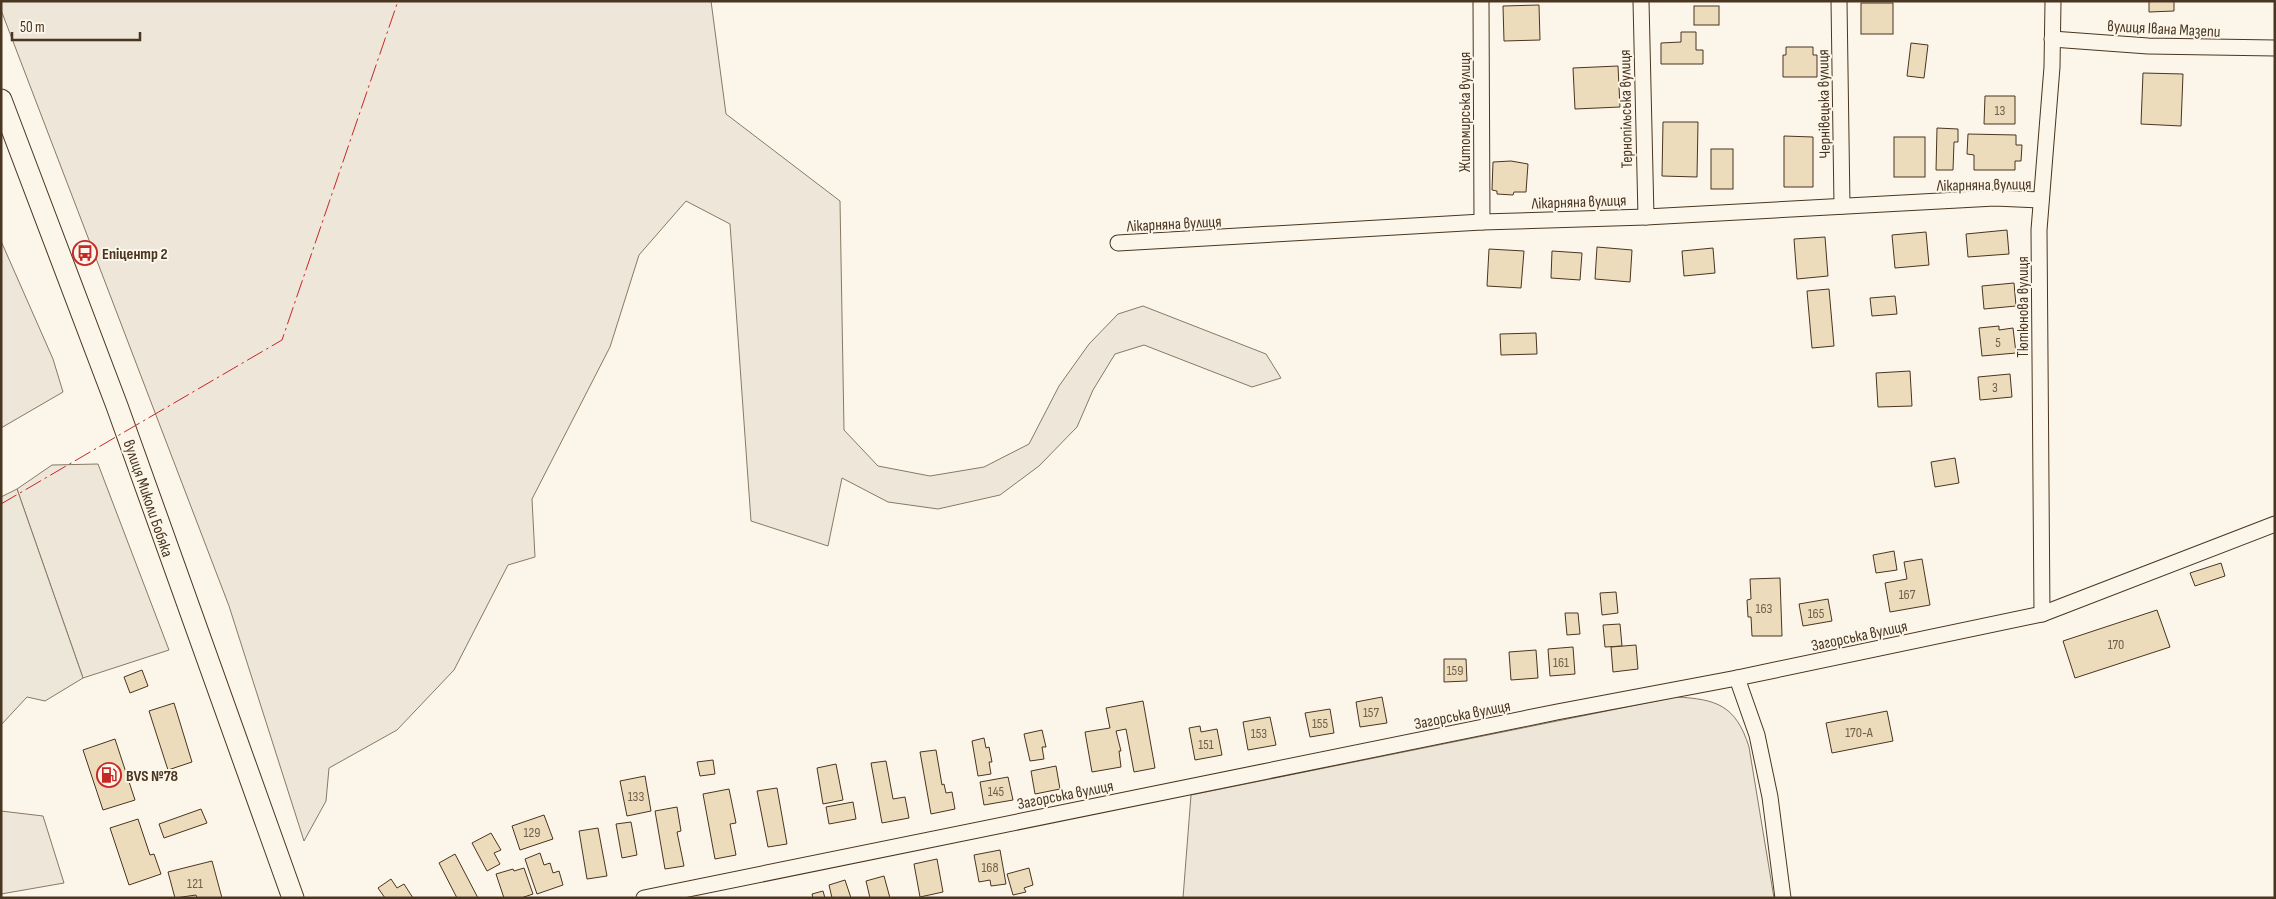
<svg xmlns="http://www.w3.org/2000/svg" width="2276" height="899" font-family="'Sofia Sans Condensed',sans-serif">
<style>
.green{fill:#ede6d9;stroke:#887966}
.parking{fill:#ede7d9;stroke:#887966}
.building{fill:#ecdcbc;stroke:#4a3520}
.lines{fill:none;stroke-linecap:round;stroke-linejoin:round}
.street-casing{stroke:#4a3520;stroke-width:17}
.secondary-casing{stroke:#4a3520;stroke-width:23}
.street{stroke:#fbf6e9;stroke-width:15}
.secondary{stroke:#fbf6e9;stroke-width:21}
.power{stroke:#c62828;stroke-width:1;stroke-dasharray:18 4 2.5 4;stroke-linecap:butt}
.labels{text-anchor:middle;stroke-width:4;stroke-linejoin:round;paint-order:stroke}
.number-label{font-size:14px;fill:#725f47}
.street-label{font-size:16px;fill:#4a3520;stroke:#fbf6e9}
.poi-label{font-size:16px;font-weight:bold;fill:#4a3520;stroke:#fbf6e9;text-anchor:start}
</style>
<rect width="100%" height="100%" fill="#fbf6e9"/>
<g class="green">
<path d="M1 1H711L726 114 840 201 844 430 878 466 930 476 984 467 1029 444 1059 386 1089 344 1118 314 1143 306 1266 354 1281 378 1252 387 1144 345 1115 354 1093 390 1077 427 1039 466 1000 495 938 509 888 502 842 478 828 546 751 521 730 224 686 201 639 255 610 347 532 499 535 557 508 565 454 670 397 730 329 768 326 801 304 841 229 606 1 10Z"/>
<path d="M1 241 53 359 63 392 1 428Z"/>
<path d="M98 464 169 650 83 678 17 489 52 465Z"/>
<path d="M1676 697C1716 699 1736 705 1749 747L1774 898H1183L1191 795Z"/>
<path d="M1 811 43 816 64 883 1 894Z"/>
</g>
<path class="parking" d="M17 489 83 678 45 701 27 697 1 725V497Z"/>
<g class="building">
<path d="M2149 1H2174V11L2149 12Z"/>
<rect x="1861" y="3" width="32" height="31"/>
<path d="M1539 5 1540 40 1504 41 1503 6Z"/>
<rect x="1694" y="6" width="25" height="19"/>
<path d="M1681 32H1696V50H1703V64H1661V43L1681 42Z"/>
<path d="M1911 43 1928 45 1924 78 1907 76Z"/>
<path d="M1786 47H1813V55H1817V77H1783V55H1786Z"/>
<path d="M1618 66 1620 107 1575 109 1573 68Z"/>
<path d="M2143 73 2183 74 2181 126 2141 124Z"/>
<path d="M1985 96H2015V124H1984Z"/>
<path d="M1663 122H1698L1697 177 1662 176Z"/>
<path d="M1937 128 1958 129V142H1954L1953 170H1936Z"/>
<path d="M1968 134 2016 135V145H2022L2021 161H2015V170H1974V155L1967 154Z"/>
<path d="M1784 136 1813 137V187H1784Z"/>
<rect x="1894" y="137" width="31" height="40"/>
<rect x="1711" y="149" width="22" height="40"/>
<path d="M1511 161 1528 164 1526 192H1514L1513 195 1497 194V191L1492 190 1493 162Z"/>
<path d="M2007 230 2009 254 1968 257 1966 234Z"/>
<path d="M1926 232 1929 265 1895 268 1892 235Z"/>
<path d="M1825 237 1828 276 1797 279 1794 239Z"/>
<path d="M1597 247 1632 250 1630 282 1595 279Z"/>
<path d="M1713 248 1715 273 1684 276 1682 251Z"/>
<path d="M1489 249 1524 251 1521 288 1487 286Z"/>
<path d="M1552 251 1582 253 1580 280 1551 278Z"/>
<path d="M2014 283 2016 306 1984 309 1982 286Z"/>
<path d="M1829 289 1834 346 1812 348 1807 291Z"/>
<path d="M1895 296 1897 314 1872 316 1870 298Z"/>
<path d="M1999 326V330L2013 328 2016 353 1982 356 1979 328Z"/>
<path d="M1536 333 1537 354 1501 355 1500 334Z"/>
<path d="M1910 371 1912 406 1878 407 1876 373Z"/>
<path d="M2010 374 2012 397 1980 400 1978 377Z"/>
<path d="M1955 458 1959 483 1935 487 1931 462Z"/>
<path d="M1894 551 1897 570 1876 573 1873 555Z"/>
<path d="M1922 559 1930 605 1890 612 1885 583 1907 579 1904 562Z"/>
<path d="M2221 563 2225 576 2195 586 2190 573Z"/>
<path d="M1780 578 1782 636H1752L1751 617H1748L1747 600 1751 599 1750 579Z"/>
<path d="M1616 592 1618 613 1602 615 1600 593Z"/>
<path d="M1828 599 1832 621 1803 626 1799 604Z"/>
<path d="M2157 610 2170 647 2075 678 2063 641Z"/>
<path d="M1565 613H1578L1580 634 1567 635Z"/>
<path d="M1620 624 1622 646 1605 647 1603 625Z"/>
<path d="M1636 645 1638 669 1613 672 1611 647Z"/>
<path d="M1573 647 1575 674 1550 676 1548 649Z"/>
<path d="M1536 650 1538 678 1511 680 1509 652Z"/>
<path d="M1444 659H1466L1467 681 1444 682Z"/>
<path d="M142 670 148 686 130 693 124 677Z"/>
<path d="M1382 697 1387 723 1360 727 1356 702Z"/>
<path d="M1143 701 1155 768 1134 772 1126 729 1116 731 1121 751H1119L1121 767 1092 772 1085 732 1110 728 1106 708Z"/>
<path d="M174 703 192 762 168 770 149 711Z"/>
<path d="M1330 709 1334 733 1310 737 1305 713Z"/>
<path d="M1887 711 1893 741 1832 753 1826 723Z"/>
<path d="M1270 717 1276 745 1248 750 1243 722Z"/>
<path d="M1200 726 1201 732 1217 729 1222 755 1195 760 1189 728Z"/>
<path d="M1042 730 1046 747H1042L1044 759 1030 761 1024 734Z"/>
<path d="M984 738 986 748 989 747 992 762H989L991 774 978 776 972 741Z"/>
<path d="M115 739 135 800 103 810 83 750Z"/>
<path d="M936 750 942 785 944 784 946 793 952 792 955 809 931 814 920 752Z"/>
<path d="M713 760 715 774 700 776 697 762Z"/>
<path d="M886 761 893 799 905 797 909 818 882 823 871 763Z"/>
<path d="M836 764 843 800 823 804 817 768Z"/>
<path d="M1056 766 1060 789 1035 794 1031 771Z"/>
<path d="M645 776 651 811 627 816 620 781Z"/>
<path d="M1008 777 1013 800 984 805 980 782Z"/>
<path d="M777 788 787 844 768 847 757 791Z"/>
<path d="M729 789 736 823 730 824 736 855 715 859 703 794Z"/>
<path d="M853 802 856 819 829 824 826 807Z"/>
<path d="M677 807 681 831 677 832 684 866 665 869 655 811Z"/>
<path d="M201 809 207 823 164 838 159 824Z"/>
<path d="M544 815 553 839 520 850 512 826Z"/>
<path d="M138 819 150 855 154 854 161 874 129 885 110 828Z"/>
<path d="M631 822 637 855 622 858 616 824Z"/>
<path d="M598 828 607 876 587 879 579 831Z"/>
<path d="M491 833 501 850 494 853 500 864 487 871 472 843Z"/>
<path d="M1000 850 1006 884 991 886 990 880 979 882 974 855Z"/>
<path d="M540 853 544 865 550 863 553 873 559 871 563 885 537 894 525 859Z"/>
<path d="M455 854 478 898H457L439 863Z"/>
<path d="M937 859 943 892 920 897 914 864Z"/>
<path d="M212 861 222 898H197L196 895 175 898 168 872Z"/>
<path d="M524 868 533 894 521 898H504L496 874 513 869 514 871Z"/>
<path d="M1029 868 1033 885 1024 888 1026 892 1013 895 1007 874Z"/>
<path d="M884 876 890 898H870L866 881Z"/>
<path d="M391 879 397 888 404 884 413 898H385L378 888Z"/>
<path d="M845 880 851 898H832L829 885Z"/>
<path d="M823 891 825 898H813L812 894Z"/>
</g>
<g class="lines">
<defs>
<g id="street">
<path d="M1481 1 1482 222"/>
<path d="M1641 1 1646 217"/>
<path d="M1839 1 1842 206"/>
<path d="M2052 39 2148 46 2275 48"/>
<path d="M1118 243 1482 222 1646 217 1995 198 2041 200"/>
<path d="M2042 614 2039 230 2052 67 2053 1"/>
<path d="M1737 678 1757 735 1770 797 1783 898"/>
<path d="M644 898 1557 712 1737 678 2042 614 2275 524"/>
</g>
<path id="secondary" d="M1 100 117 406 293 898"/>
</defs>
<use href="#street" class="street-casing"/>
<use href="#secondary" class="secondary-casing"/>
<use href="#street" class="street"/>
<use href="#secondary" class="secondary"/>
<path class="power" d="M1 504 282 340 398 1"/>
</g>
<defs>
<symbol id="bus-ring" viewBox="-11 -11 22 22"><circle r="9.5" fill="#fbf6e9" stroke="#c62828" stroke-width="1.5"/><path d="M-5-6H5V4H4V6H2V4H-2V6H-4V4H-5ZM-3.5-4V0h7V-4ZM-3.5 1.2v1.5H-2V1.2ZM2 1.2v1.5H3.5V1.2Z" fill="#c62828"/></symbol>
<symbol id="fuel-ring" viewBox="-11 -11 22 22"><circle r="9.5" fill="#fbf6e9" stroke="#c62828" stroke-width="1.5"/><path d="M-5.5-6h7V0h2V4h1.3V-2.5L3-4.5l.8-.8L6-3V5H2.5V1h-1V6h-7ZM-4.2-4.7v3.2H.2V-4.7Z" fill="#c62828"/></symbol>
</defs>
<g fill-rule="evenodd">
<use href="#bus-ring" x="71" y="239" width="28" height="28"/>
<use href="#fuel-ring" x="95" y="761" width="28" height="28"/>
</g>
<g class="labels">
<g class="number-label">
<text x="2000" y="115">13</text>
<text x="1998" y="347">5</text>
<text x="1995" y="392">3</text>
<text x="1907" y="599">167</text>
<text x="1764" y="613">163</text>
<text x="1816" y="618">165</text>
<text x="2116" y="649">170</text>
<text x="1561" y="667">161</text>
<text x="1455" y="675">159</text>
<text x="1371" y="717">157</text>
<text x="1320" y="728">155</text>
<text x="1859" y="737">170-А</text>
<text x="1259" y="738">153</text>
<text x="1206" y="749">151</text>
<text x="996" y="796">145</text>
<text x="636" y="801">133</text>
<text x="532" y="837">129</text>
<text x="990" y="872">168</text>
<text x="195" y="888">121</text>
</g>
<g class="street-label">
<text transform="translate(2164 28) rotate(3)" y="6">вулиця Івана Мазепи</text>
<text transform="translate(1823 104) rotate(-91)" y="6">Чернівецька вулиця</text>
<text transform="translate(1625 109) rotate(-91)" y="6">Тернопільська вулиця</text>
<text transform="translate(1464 112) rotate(-90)" y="6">Житомирська вулиця</text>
<text transform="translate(1984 184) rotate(-1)" y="6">Лікарняна вулиця</text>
<text transform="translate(1579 201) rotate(-2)" y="6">Лікарняна вулиця</text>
<text transform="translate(1174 223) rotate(-3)" y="6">Лікарняна вулиця</text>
<text transform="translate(2022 307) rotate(-90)" y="6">Тютюнова вулиця</text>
<text transform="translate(149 498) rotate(71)" y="6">вулиця Миколи Бобяка</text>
<text transform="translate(1859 635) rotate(-12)" y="6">Загорська вулиця</text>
<text transform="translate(1462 714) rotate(-11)" y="6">Загорська вулиця</text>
<text transform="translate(1065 794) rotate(-11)" y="6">Загорська вулиця</text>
</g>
<g class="poi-label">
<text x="102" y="259">Епіцентр 2</text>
<text x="126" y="781">BVS №78</text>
</g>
</g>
<rect width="2276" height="899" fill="none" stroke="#4a3520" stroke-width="5"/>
<path d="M12 32v8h128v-8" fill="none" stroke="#4a3520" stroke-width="2.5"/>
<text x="20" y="32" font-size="15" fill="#4a3520" stroke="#fbf6e9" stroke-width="4" paint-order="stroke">50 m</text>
</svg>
